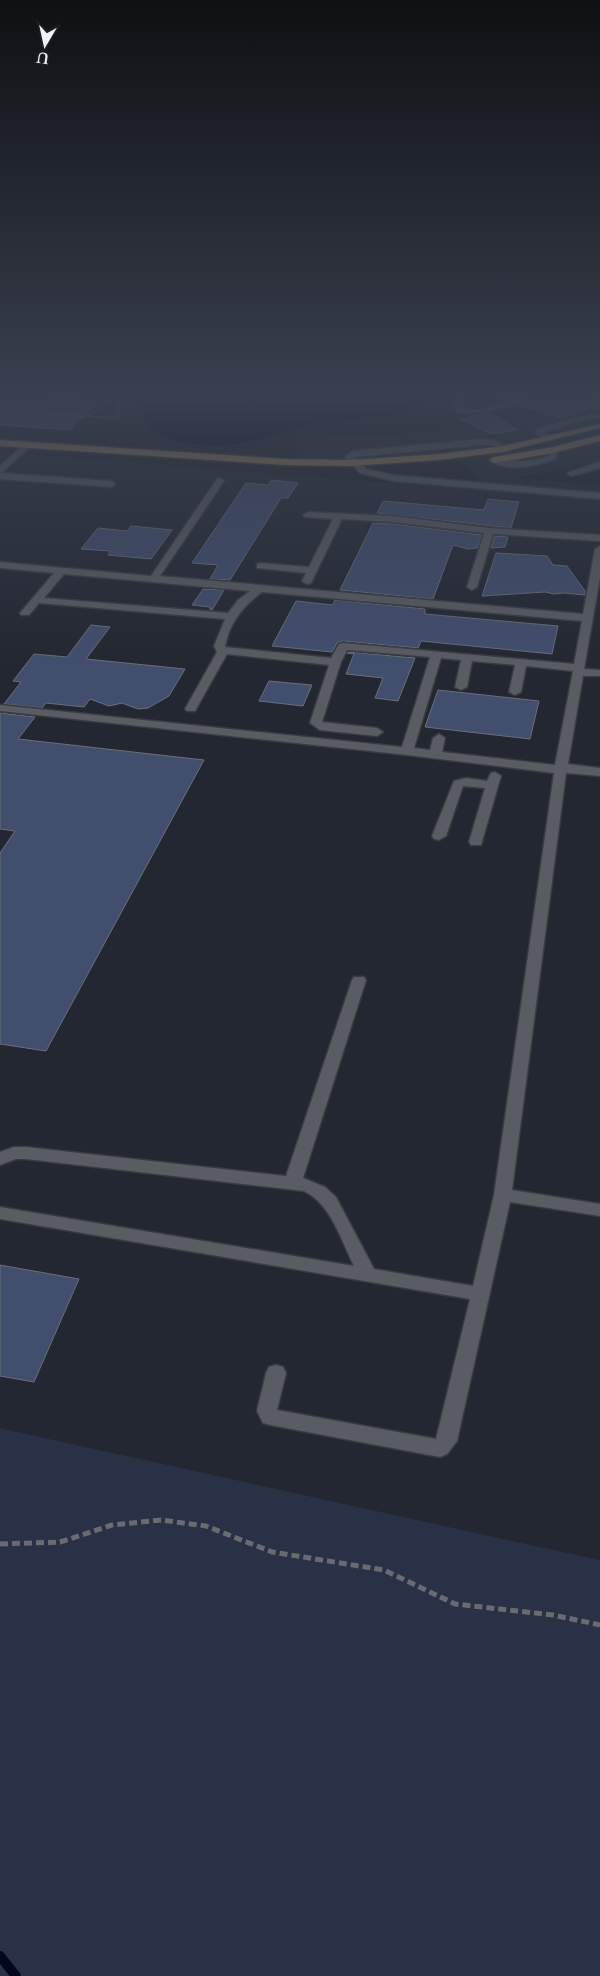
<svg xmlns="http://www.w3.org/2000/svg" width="600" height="1976" font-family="'Libre Baskerville',serif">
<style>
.built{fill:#222731}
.green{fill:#283146}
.water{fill:#02061f}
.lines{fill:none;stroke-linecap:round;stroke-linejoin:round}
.stream{stroke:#02061f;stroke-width:10}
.building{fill:#414e6e;stroke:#6c6f75}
.minor-casing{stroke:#393b3f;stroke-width:3}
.major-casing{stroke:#393b3f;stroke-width:3}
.path-far1{stroke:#696b6f;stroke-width:2;stroke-dasharray:3 1;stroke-linecap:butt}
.path{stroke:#696b6f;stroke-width:5;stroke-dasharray:8 4;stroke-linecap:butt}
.minor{fill:#595c62;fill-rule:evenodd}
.major{fill:#a9885a;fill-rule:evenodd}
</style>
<rect width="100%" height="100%" fill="#1b1d22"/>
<path class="built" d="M600 391V462L516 478 600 485V1560L0 1428V453L471 489 478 476 450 454 369 461 298 462 295 438 384 436 479 426 533 415Z"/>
<path class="green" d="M0 1428 600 1560V1976H0Z"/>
<path class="water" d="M142 391H432C425 395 422 401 416 405 410 410 404 409 398 416 370 419 339 419 311 425 287 430 265 439 241 443 217 447 167 446 149 427 140 418 141 403 142 391Z"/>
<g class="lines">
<path class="stream" d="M0 1956 16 1976"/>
</g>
<g class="building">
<path d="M0 391H82L72 401 97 403 69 430 0 425Z"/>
<path d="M487 391H525L503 400 487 396Z"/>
<path d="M543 391H600V404L562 418 518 405Z"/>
<path d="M490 413 518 430 492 434 460 419Z"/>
<path d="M271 480 298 483 288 498H281L230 580 210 579 218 565 192 563 246 483 269 485Z"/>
<path d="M488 499 519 502 511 528 377 513 383 501 484 510Z"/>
<path d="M373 523 393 524 482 535 477 548 468 549 453 545 433 599 340 590Z"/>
<path d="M131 526 172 530 151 559 108 555 111 551 81 549 98 528 127 531Z"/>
<path d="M494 536 508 537 505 547 491 548Z"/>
<path d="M496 553 547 556 553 565 567 566 585 591V595L564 593 554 594 545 592 482 596Z"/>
<path d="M203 589 224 590 212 610H210V607L192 605Z"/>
<path d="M335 600 425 609V614L558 626 552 654 421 641 418 648 343 641 337 643 332 652 272 646 296 601 333 605Z"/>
<path d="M91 625 110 627 86 659 185 669 169 696 148 708 138 709 122 703 109 706 90 699 84 707 46 703 42 708 4 704 21 682 13 681 34 654 67 657Z"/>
<path d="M348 652 415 658 398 701 375 698 383 678 346 674 354 654 347 653Z"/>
<path d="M269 681 312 685 303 706 259 701Z"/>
<path d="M438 690 539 701 530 739 425 727Z"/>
<path d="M0 713 35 717 18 739 204 760 46 1051 0 1044V853L15 831 0 829Z"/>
<path d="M0 1265 79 1279 34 1382 0 1376Z"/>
</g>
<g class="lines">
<defs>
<g id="minor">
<path d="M462 391H470L461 406C478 420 511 396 529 392 532 391 537 391 541 391 521 406 482 417 457 412L453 406Z"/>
<path d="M600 414V418L588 419 544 432 552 437V441H546L535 433 536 429 587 415Z"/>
<path d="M481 439 498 441 507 449 503 452 493 445H481L354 457 366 469 393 475 600 493V499L393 481 360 473 345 457 352 451Z"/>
<path d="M27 442 30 443V447L1 473 111 481 115 484 111 487 0 479V466Z"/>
<path d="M553 447 557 450 556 459C538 466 506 473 489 460L493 457C512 462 530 463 549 456V450Z"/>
<path d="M600 462V468L571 476 567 473Z"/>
<path d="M220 478 224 481 160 576 583 614 595 549 600 546V577L584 669 600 670V676H583L568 764 600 768V776L566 773 512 1190 600 1204V1216L510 1202 457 1441 447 1454 440 1457 270 1425 263 1423 257 1411 266 1373 269 1367 276 1365 283 1367 286 1373 277 1410 436 1439 470 1299 0 1219V1207L354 1266C341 1240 331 1204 304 1191L26 1159H16L0 1165V1152L14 1147H26L286 1176 352 980 354 977H364L366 980 303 1178 325 1187 336 1197 374 1269 473 1286 494 1195 554 773 407 755 0 711V705L402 747 430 657 347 650 341 662 322 722 377 728 383 732 377 736 320 730 310 723 329 665 227 654 195 711H187L185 709 217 652 214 646 225 619 39 603 29 615H21L20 613 54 573 0 568V562L151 576 217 479ZM64 574 250 591 238 600 228 613 44 598ZM262 592 582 621 574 664 343 643 339 644 331 658 225 647C229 623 243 606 262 592ZM441 658 461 660 455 687 461 690 467 687 472 661 515 665 509 692 515 695 521 692 526 666 573 671 555 765 442 752 445 738 439 734 433 738 430 750 414 748Z"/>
<path d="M308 512 393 516 489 528 600 535V541L493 534 477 587 472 590 467 587 484 533 393 522 342 519 311 583 307 584 302 581 306 573 257 568V564L261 563 309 567 333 519 305 517 303 515Z"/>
<path d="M495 772 501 776 481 845H471L469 842 485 788 463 786 446 836 439 840 434 839 432 836 454 781 466 778 487 781 491 773Z"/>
</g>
<g id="major">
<path d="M600 424V428L503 452 439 460 350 466 285 465 0 446V440L285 459 350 460 439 454 503 446Z"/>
<path d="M600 435V441L553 453 494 463 490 460 494 457 553 447Z"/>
</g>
</defs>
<use href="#minor" class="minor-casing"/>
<use href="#major" class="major-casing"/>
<g class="path-far1">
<path d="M38 391 77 398"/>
<path d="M87 391 85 393 106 397V401"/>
<path d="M0 392 106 401 88 416"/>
<path d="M0 411 115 418 118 416 121 391"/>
</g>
<path class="path" d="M0 1544 60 1542 112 1525 161 1520 206 1526 272 1552 384 1570 455 1604 553 1615 600 1625"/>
<use href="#minor" class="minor"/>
<use href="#major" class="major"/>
</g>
<linearGradient id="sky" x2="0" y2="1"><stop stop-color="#0f1013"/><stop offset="0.59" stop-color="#39404f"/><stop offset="1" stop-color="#39404f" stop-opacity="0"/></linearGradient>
<rect width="600" height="668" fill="url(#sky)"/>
<g transform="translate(45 45) rotate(189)" stroke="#1b1d22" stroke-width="4" paint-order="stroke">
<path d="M0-4L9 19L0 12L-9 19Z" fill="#f0f2f5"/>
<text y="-8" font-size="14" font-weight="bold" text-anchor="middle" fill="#f0f2f5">U</text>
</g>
</svg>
